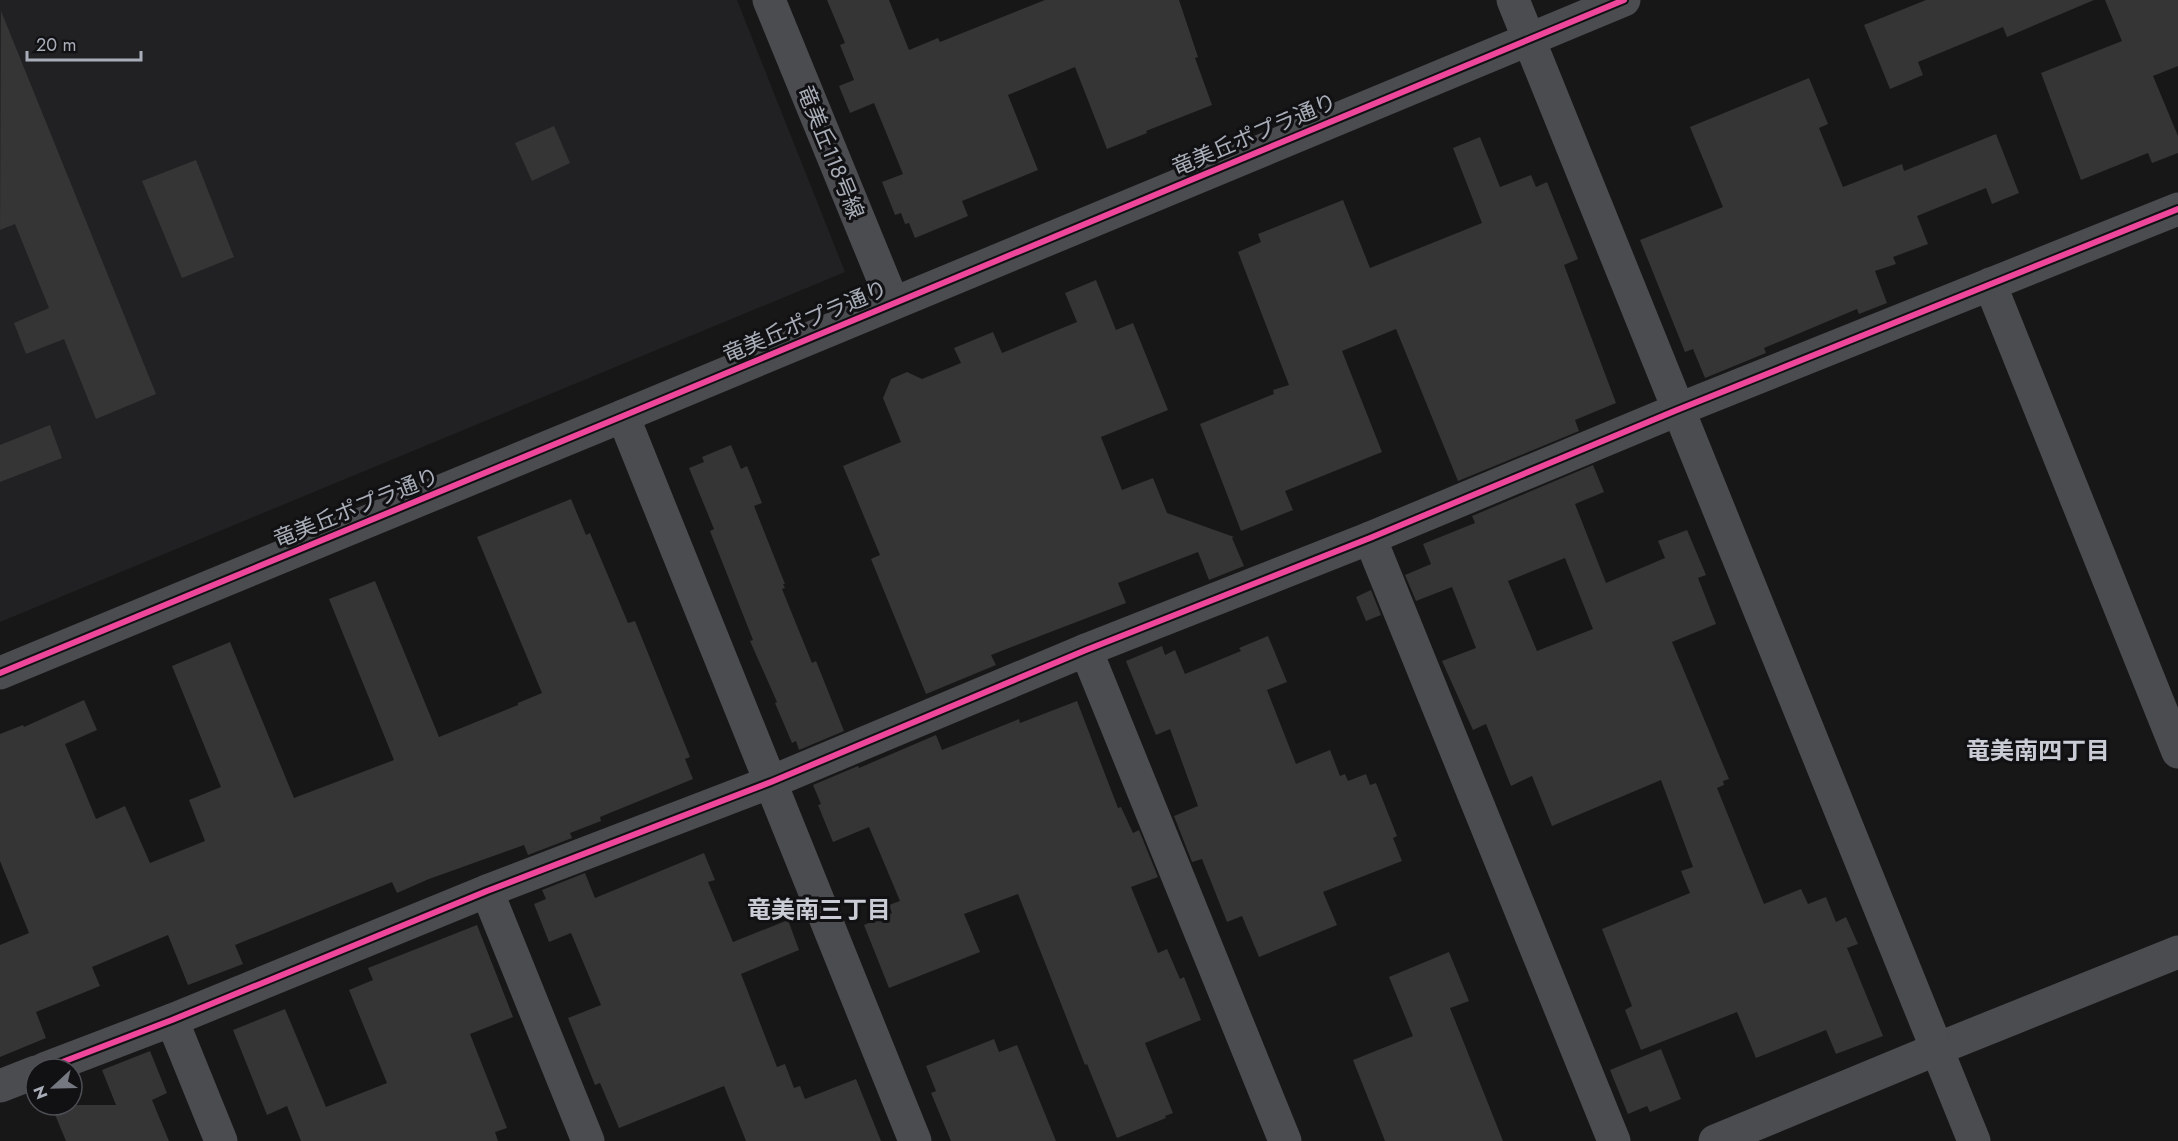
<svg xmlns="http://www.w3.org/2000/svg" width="2178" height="1141" font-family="Jost,'Noto Sans JP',sans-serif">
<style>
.built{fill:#212123}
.building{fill:#353536;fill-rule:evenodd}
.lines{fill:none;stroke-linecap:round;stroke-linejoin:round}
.minor{stroke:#4b4c50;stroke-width:33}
.tertiary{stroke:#4b4c50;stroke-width:33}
.cycleway-casing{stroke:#111113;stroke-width:10}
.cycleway{stroke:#ed469a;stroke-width:6}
.labels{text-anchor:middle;stroke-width:6;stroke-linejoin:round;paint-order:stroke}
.street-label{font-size:22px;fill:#a8adb8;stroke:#111113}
.neighbourhood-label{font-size:24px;font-weight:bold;fill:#c9ccd4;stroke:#111113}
</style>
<rect width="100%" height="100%" fill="#171717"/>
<path class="built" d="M0 0H737L845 272 0 622Z"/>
<g class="building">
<path d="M827 0H889L909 50 938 38 940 42 1045 0H1179L1198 57 1195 58 1212 105 1146 131 1147 133 1107 149 1075 67 1008 95 1038 170 962 201 968 216 915 238 909 223 905 224 901 213 895 215 882 182 903 174 874 103 850 113 839 86 854 80 840 45 845 43Z"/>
<path d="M1926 0H2094L2007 37 2003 27 1918 62 1923 75 1890 89 1864 25Z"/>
<path d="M2105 0H2178V66L2153 76 2178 136V153L2152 163 2148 153 2081 180 2041 73 2122 41Z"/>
<path d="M1 11 156 394 96 419 64 339 26 354 14 323 49 308 15 224 0 230Z"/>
<path d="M1809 78 1828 124 1819 128 1843 187 1902 164 1904 171 1996 134 2019 193 1992 204 1986 188 1917 216 1928 244 1893 257 1896 264 1875 271 1887 303 1859 314 1857 309 1764 348 1766 353 1705 378 1693 349 1685 352 1640 240 1723 207 1690 127Z"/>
<path d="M554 126 570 163 532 181 515 143Z"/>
<path d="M1480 137 1500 187 1531 175 1536 187 1547 182 1578 259 1564 265 1616 403 1575 420 1579 431 1458 481 1396 329 1342 351 1382 452 1285 491 1293 510 1241 531 1200 424 1274 394 1273 390 1289 385 1238 252 1261 242 1258 234 1343 200 1370 268 1482 223 1453 148Z"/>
<path d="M196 160 234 257 182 278 142 181Z"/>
<path d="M1096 280 1116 330 1133 323 1168 410 1101 437 1122 490 1153 478 1167 513 1234 537 1232 538 1244 566 1209 580 1198 552 1118 583 1126 603 991 655 996 665 926 694 871 559 880 555 843 466 901 442 883 398 891 379 907 372 922 379 961 363 954 348 993 332 1002 353 1077 322 1065 293Z"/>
<path d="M50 425 62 458 0 482V445Z"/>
<path d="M731 445 741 469 747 466 762 503 754 506 785 584H783L785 588 782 589 812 663 816 661 844 731 799 750 796 741 792 743 775 703 777 702 750 641 753 640 710 531 714 529 689 468 704 462 702 457Z"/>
<path d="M1593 465 1604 492 1575 504 1606 583 1665 558 1658 541 1687 530 1706 575 1698 578 1716 624 1672 642 1729 779 1723 781 1724 785 1717 788 1764 904 1801 889 1808 904 1826 897 1836 922 1846 917 1858 944 1847 948 1883 1036 1836 1054 1826 1030 1756 1058 1737 1012 1641 1050 1625 1010 1632 1006 1602 929 1690 893 1681 871 1693 867 1661 780 1552 826 1532 776 1511 786 1486 724 1473 730 1442 661 1476 648 1452 587 1416 601 1405 575 1431 564 1423 544 1475 523 1472 516ZM1565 558 1593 629 1537 651 1508 581Z"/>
<path d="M571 499 586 535 590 533 628 623 635 621 690 757 685 759 693 779 600 817 601 821 570 833 572 838 528 855 524 845 429 879 397 893 392 882 235 945 243 964 188 985 168 935 92 967 100 986 36 1012 46 1038 0 1057V945L29 933 0 861V734L23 725 24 727 84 700 97 730 65 744 96 819 125 806 150 863 205 841 189 800 221 787 172 666 230 642 294 798 394 760 329 599 375 581 439 737 518 705V703L542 693 477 537Z"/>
<path d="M1371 590 1381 615 1366 621 1356 597Z"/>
<path d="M1268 636 1287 682 1267 690 1296 764 1330 750 1340 776 1345 774 1348 781 1366 774 1370 785 1376 783 1397 836 1393 838 1402 861 1323 892 1337 925 1259 957 1242 916 1227 922 1202 859 1192 862 1174 816 1198 806 1170 729 1156 735 1126 661 1162 646 1165 655 1175 650 1185 674 1241 651 1239 648Z"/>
<path d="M1077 701 1118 808 1121 807 1133 833 1139 830 1158 877 1131 887 1158 953 1167 949 1180 979 1184 977 1201 1020 1145 1043 1173 1113 1165 1116 1166 1118 1117 1138 1087 1064 1085 1065 1018 894 964 914 980 952 889 988 864 925 892 913 889 905 900 901 869 827 833 842 818 805 821 804 813 785 858 766 859 768 936 735 942 750 1019 719 1020 723Z"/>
<path d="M704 853 715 880 708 882 733 942 788 920 799 950 741 974 777 1067 785 1064 794 1088 800 1086 805 1099 856 1079 881 1141H746L724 1086 619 1128 600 1083 595 1085 568 1018 601 1005 571 933 549 942 534 904 546 899 542 890 585 873 595 898Z"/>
<path d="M477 925 513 1017 470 1034 507 1128 495 1132 498 1141H301L287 1106 267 1115 233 1030 285 1009 326 1107 387 1083 349 990 373 980 368 968Z"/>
<path d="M1449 952 1469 1001 1450 1008 1503 1141H1385L1353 1060 1413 1036 1389 977Z"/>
<path d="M994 1039 999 1052 1017 1045 1056 1141H951L931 1093 936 1091 926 1066Z"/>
<path d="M1661 1049 1681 1099 1650 1112 1647 1106 1628 1114 1610 1070Z"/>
<path d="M150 1051 167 1093 152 1100 169 1141H66L51 1105H116L102 1070Z"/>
</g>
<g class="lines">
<g class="minor">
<path d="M769 0 893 303"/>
<path d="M1990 284 2178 752"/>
<path d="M623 416 915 1141"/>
<path d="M1370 538 1614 1141"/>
<path d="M1086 650 1285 1141"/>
<path d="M487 891 588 1141"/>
<path d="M172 1020 221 1141"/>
<path d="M1937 1049 2178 952"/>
<path d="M44 1069 172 1020 487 891 771 782 1086 650 1370 538 1677 410 2178 209"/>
<path d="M0 1086 36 1072"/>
</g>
<g class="tertiary">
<path d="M1513 0 1974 1141"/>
<path d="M0 673 623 416 1624 0"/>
<path d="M1715 1141 1937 1049"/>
</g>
<defs>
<g id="cycleway">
<path d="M0 673 623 416 1624 0"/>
<path d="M44 1069 172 1020 487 891 771 782 1086 650 1370 538 1677 410 2178 209"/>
</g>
</defs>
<use href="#cycleway" class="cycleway-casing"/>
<use href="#cycleway" class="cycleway"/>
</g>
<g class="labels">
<g class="street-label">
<text transform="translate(1254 134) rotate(-23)" y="8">竜美丘ポプラ通り</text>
<text transform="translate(831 152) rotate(68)" y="8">竜美丘118号線</text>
<text transform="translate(805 321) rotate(-23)" y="8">竜美丘ポプラ通り</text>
<text transform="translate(356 507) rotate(-22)" y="8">竜美丘ポプラ通り</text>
</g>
<g class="neighbourhood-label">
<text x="2038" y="759">竜美南四丁目</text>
<text x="819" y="918">竜美南三丁目</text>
</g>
</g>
<g transform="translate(54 1087) rotate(248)"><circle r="28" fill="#111113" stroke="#4d4f55" stroke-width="1.5"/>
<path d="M0-4.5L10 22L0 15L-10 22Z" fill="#757880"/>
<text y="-9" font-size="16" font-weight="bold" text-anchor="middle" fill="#a8adb8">N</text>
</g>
<path d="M27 51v9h114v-9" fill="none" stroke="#a8adb8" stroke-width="3"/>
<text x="36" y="51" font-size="18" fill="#a8adb8" stroke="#111113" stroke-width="4.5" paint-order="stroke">20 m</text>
</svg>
